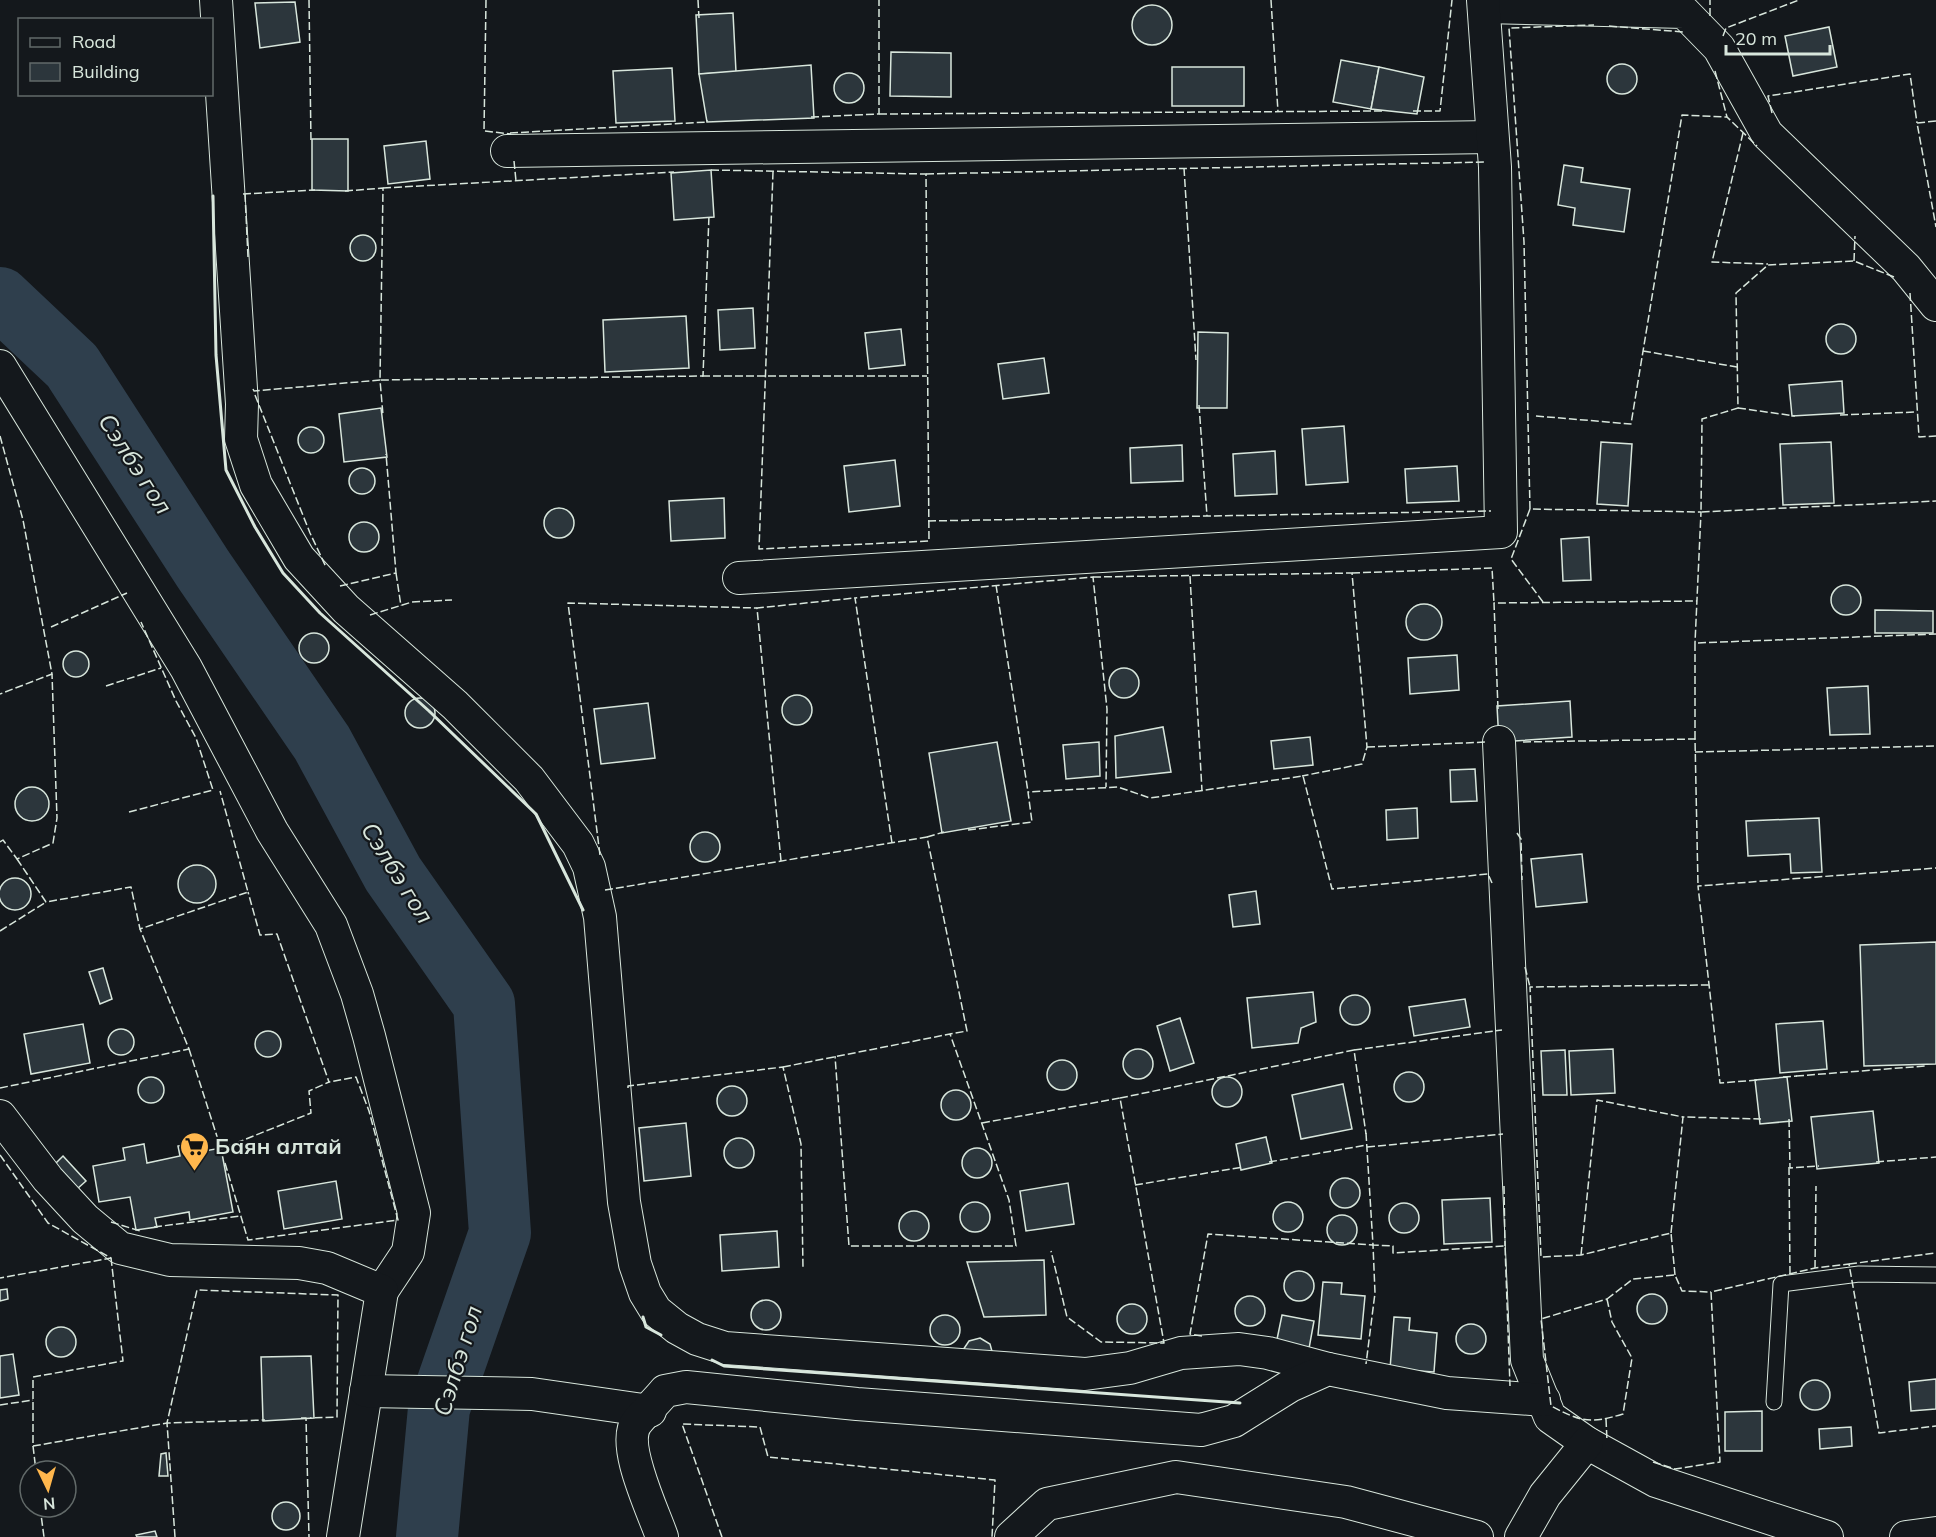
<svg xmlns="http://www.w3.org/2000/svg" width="1936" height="1537" font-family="Mulish,sans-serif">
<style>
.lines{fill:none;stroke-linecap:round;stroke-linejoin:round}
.river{stroke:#2f3f4d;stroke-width:62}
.building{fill:#2c363c;stroke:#d8e6dc;stroke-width:1.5}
.lane-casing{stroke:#d8e6dc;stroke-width:17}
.street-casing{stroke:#d8e6dc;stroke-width:34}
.lane{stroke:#14181c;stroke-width:15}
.street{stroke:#14181c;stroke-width:32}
.fence{stroke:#d8e6dc;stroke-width:1.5;stroke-dasharray:8 3;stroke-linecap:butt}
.wall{stroke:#d8e6dc;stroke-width:3}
.labels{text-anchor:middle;stroke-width:4.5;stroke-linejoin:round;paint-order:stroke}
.poi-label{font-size:22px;font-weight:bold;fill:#d8e6dc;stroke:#14181c;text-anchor:start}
.water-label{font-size:24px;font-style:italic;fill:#d8e6dc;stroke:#14181c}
</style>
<rect width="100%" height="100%" fill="#14181c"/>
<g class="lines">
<path class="river" d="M0 298 72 366 203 569 322 743 393 874 484 1004 500 1233 439 1408 427 1537"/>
</g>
<g class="building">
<path d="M295 2 300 42 260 48 255 3Z"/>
<circle cx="1152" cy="25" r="20"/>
<path d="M733 13 736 72 699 74 696 15Z"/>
<path d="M1829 27 1837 67 1793 76 1785 36Z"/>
<path d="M891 52 951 53V97L890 96Z"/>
<path d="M1341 60 1379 67 1371 109 1333 102Z"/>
<circle cx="1622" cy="79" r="15"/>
<path d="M811 65 814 118 707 122 699 74Z"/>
<rect x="1172" y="67" width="72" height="39"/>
<path d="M1379 67 1424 77 1417 114 1371 109Z"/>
<path d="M672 68 675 121 616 123 613 71Z"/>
<circle cx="849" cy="88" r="15"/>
<path d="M312 139H348V191L312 190Z"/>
<path d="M426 141 430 179 388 184 384 146Z"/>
<path d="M1564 165 1583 168 1581 182 1630 189 1624 232 1573 225 1575 208 1558 205Z"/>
<path d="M711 170 714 217 674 220 671 173Z"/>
<circle cx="363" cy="248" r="13"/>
<path d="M753 308 755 348 720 350 718 310Z"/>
<path d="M686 316 689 368 605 372 603 320Z"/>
<circle cx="1841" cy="339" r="15"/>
<path d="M901 329 905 365 869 369 865 333Z"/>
<path d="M1198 332 1228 333 1227 408H1197Z"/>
<path d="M1044 358 1049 393 1003 399 998 364Z"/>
<path d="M1842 381 1844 413 1792 416 1789 385Z"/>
<path d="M381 408 387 457 344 462 339 414Z"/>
<path d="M1344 426 1348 482 1306 485 1302 429Z"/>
<circle cx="311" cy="440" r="13"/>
<path d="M1601 442 1632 444 1628 506 1597 504Z"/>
<path d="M1831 442 1834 503 1783 505 1780 444Z"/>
<path d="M1182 445 1183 481 1131 483 1130 448Z"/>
<path d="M1275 451 1277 494 1235 496 1233 454Z"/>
<path d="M895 460 900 506 849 512 844 466Z"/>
<path d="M1457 466 1459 501 1407 503 1405 469Z"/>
<circle cx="362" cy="481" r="13"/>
<path d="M724 498 725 538 671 541 669 501Z"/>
<circle cx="559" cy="523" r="15"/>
<circle cx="364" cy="537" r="15"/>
<path d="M1589 537 1591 580 1563 581 1561 539Z"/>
<circle cx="1846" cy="600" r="15"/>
<circle cx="1424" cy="622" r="18"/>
<path d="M1875 610 1933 611V633H1875Z"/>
<circle cx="314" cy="648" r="15"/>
<circle cx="76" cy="664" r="13"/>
<path d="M1457 655 1459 690 1410 694 1408 658Z"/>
<circle cx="1124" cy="683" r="15"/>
<path d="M1868 686 1870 734 1830 735 1827 688Z"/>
<circle cx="797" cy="710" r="15"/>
<circle cx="420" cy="713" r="15"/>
<path d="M1570 701 1572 737 1499 742 1497 706Z"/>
<path d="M648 703 655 758 601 764 594 709Z"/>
<path d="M1163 727 1171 772 1116 778 1115 736Z"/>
<path d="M1310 737 1313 765 1274 769 1271 741Z"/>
<path d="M997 742 1011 821 942 833 929 753Z"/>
<path d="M1099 742 1100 776 1066 779 1063 745Z"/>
<path d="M1475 769 1477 801 1451 802 1450 770Z"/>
<circle cx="32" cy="804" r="17"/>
<path d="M1417 808 1418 838 1387 840 1386 810Z"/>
<path d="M1819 818 1822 872 1791 873 1790 854 1748 856 1746 821Z"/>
<circle cx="705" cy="847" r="15"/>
<path d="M1582 854 1587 902 1536 907 1531 859Z"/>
<circle cx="197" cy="884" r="19"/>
<circle cx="15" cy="894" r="16"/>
<path d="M1256 891 1260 924 1233 927 1229 895Z"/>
<path d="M1936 942V1064L1864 1066 1860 945Z"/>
<path d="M103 968 112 999 100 1004 89 972Z"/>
<path d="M1313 992 1316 1022 1301 1028 1298 1043 1252 1048 1247 998Z"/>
<circle cx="1355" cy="1010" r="15"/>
<path d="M1465 999 1470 1027 1414 1036 1409 1007Z"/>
<path d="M1180 1018 1194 1063 1170 1071 1157 1026Z"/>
<path d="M1823 1021 1827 1069 1780 1073 1776 1024Z"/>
<path d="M83 1024 90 1063 31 1074 24 1034Z"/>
<circle cx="121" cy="1042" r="13"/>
<circle cx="268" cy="1044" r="13"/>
<circle cx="1138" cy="1064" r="15"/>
<path d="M1613 1049 1615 1093 1571 1095 1569 1051Z"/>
<path d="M1565 1050 1567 1095H1543L1541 1051Z"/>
<circle cx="1062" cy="1075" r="15"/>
<circle cx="1409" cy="1087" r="15"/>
<circle cx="1227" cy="1092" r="15"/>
<path d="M1787 1077 1792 1121 1760 1124 1755 1080Z"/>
<circle cx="151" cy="1090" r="13"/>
<path d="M1343 1084 1352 1129 1301 1139 1292 1095Z"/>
<circle cx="732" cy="1101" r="15"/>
<circle cx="956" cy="1105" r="15"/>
<path d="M1873 1111 1879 1163 1817 1169 1811 1117Z"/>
<path d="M686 1123 691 1176 644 1181 639 1128Z"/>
<path d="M1266 1137 1272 1163 1241 1170 1236 1144Z"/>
<circle cx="739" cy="1153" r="15"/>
<path d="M197 1142 199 1152 221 1148 233 1212 190 1220 189 1212 155 1218 157 1227 136 1230 130 1197 99 1202 93 1166 125 1160 123 1148 144 1144 147 1163 180 1156 178 1146Z"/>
<circle cx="977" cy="1163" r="15"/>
<path d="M63 1156 86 1181 77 1189 54 1165Z"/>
<circle cx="1345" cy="1193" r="15"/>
<path d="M336 1181 342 1219 284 1229 278 1191Z"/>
<path d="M1068 1183 1074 1224 1026 1231 1020 1191Z"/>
<path d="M1490 1198 1492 1242 1444 1244 1442 1200Z"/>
<circle cx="1288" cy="1217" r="15"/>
<circle cx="975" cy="1217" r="15"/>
<circle cx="1404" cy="1218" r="15"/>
<circle cx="914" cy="1226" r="15"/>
<circle cx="1342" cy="1230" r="15"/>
<path d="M777 1231 779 1267 722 1271 720 1235Z"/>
<path d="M1044 1260 1046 1315 984 1317 967 1262Z"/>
<circle cx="1299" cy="1286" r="15"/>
<path d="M1323 1282 1342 1283 1341 1294 1365 1296 1361 1339 1318 1335Z"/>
<path d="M7 1289 8 1299 0 1301V1290Z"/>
<circle cx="1652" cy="1309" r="15"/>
<circle cx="1250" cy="1311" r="15"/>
<circle cx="766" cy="1315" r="15"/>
<circle cx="1132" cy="1319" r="15"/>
<circle cx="945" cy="1330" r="15"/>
<path d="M1282 1315 1314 1321 1308 1354 1275 1349Z"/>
<path d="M1394 1317 1410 1318 1409 1330 1437 1333 1434 1372 1390 1369Z"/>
<circle cx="1471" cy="1339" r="15"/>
<circle cx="61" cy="1342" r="15"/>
<path d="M980 1338 990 1344 993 1355 963 1350 969 1341Z"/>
<path d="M13 1354 19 1395 0 1398V1356Z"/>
<path d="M311 1356 314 1418 263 1421 261 1357Z"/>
<path d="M1936 1379V1409L1911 1411 1909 1382Z"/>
<circle cx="1815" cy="1395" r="15"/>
<path d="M1762 1411V1451H1725V1412Z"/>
<path d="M1851 1427 1852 1446 1820 1449 1819 1429Z"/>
<path d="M166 1453 168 1476H159L161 1454Z"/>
<circle cx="286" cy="1516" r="14"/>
<path d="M155 1531 157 1537H137L136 1535Z"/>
</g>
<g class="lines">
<defs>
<path id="lane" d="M1774 1402 1781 1284 1859 1274 1936 1275"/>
<g id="street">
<path d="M216 0 242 404 241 439 256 485 299 558 346 609 455 705 529 779 578 844 589 867 600 917 624 1202 635 1264 645 1293 656 1311 677 1328 697 1339 725 1348 1085 1374 1130 1368 1181 1353 1239 1349 1268 1353 1328 1369"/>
<path d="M1484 7 1684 12 1719 48 1767 134 1906 268 1936 305"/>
<path d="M507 151 1492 137"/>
<path d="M0 366 186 668 272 831 331 925 357 994 369 1036 414 1213 408 1252 382 1291"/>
<path d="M739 578 1501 532 1495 167 1483 0"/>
<path d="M1499 742 1527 1360 1550 1417 1587 1443 1656 1481 1827 1537"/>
<path d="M0 1116 48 1179 85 1219 120 1248 170 1260 299 1263 327 1268 382 1291 343 1537"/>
<path d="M366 1391 532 1394 650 1411"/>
<path d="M662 1537C654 1513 620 1444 637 1422 646 1411 656 1402 665 1391L686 1387 857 1404 1201 1430 1234 1421 1290 1386 1328 1369 1447 1393 1544 1400"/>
<path d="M1011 1537 1047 1504 1176 1477 1346 1502 1477 1537"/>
<path d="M1521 1537 1545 1495 1587 1443"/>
<path d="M1906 1537 1936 1533"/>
</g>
</defs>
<use href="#lane" class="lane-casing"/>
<use href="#street" class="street-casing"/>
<use href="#lane" class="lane"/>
<use href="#street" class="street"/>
<g class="fence">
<path d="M309 0 311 142"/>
<path d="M486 0 484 131 511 134"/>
<path d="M698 0 699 18"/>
<path d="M1271 0 1278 112"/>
<path d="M1710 16V0"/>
<path d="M1609 26 1684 32"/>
<path d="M1723 36 1726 28 1799 0"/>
<path d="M1715 71 1727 117 1757 146"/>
<path d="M1413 111H1440L1452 0"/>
<path d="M1772 113 1768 96 1910 74 1917 123"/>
<path d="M879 114 1383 111"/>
<path d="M811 117 879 114V0"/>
<path d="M1936 121 1917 123 1936 227"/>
<path d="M510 133 707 122V120"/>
<path d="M1743 133 1712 262 1768 264"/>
<path d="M514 161 516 181"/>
<path d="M1184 168 1196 360"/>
<path d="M711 170 926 174 929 541 759 549 773 172"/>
<path d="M926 174 1484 162"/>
<path d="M383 188 674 172"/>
<path d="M345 191 383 188 380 380 459 379"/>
<path d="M243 194 315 190"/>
<path d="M245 194 248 257"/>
<path d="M1854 261 1855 236"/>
<path d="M1894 277 1854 261 1768 265 1736 293 1738 408 1702 419 1701 512 1936 501"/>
<path d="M1910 293 1919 437 1936 436"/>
<path d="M1643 351 1737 367"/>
<path d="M702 376H927"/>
<path d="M458 379 703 376 709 215"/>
<path d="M253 389 254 391 380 380 383 415"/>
<path d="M255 395 310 533 326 567"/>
<path d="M1199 405 1207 516"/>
<path d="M1738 408 1795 416"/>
<path d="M1840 415 1917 412"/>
<path d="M1536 416 1631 424 1682 115 1727 117"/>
<path d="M0 436 23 520 52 674 0 694"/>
<path d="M1530 509 1524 242 1509 28 1594 25"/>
<path d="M928 521 1491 511"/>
<path d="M396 573 401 606"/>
<path d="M1352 573 1492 568 1494 603"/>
<path d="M1190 576 1202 791"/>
<path d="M1093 577 1352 573 1367 747 1362 764 1302 776"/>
<path d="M996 585 1028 792"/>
<path d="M340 586 396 573 386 454"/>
<path d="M1543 602 1511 559 1530 509 1701 512 1695 643"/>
<path d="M370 615 412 602 452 600"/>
<path d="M51 627 127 593"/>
<path d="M106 686 161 668"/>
<path d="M1498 709 1494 603 1697 601"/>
<path d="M1695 739V643L1936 634"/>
<path d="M1523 742 1695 739 1698 886"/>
<path d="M1367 747 1487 742"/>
<path d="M1695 752 1936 746"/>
<path d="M129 812 213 790 196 738 176 701 141 622"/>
<path d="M968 830 1032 822 1028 792 1118 787 1150 798 1303 776 1332 889 1488 874 1492 883"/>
<path d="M1517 833 1521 839 1522 880"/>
<path d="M927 837 944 832"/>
<path d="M0 842 3 840 17 859 53 843 57 818 52 674"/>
<path d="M892 843 855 598 1093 577 1107 709 1106 787"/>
<path d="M600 855 568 603 757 608"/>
<path d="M17 859 46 902 131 887 140 929 248 892 220 791"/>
<path d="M781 861 757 608 855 598"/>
<path d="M605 890 927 837 967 1031 950 1034"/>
<path d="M0 931 46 902"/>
<path d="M1525 967 1530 987"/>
<path d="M189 1049 221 1149 311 1113 309 1091 329 1082 277 934 260 935 248 892"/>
<path d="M1354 1050 1502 1030"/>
<path d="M783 1067 950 1034 1009 1200 1016 1246H849L835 1056"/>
<path d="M1796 1076 1925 1066"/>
<path d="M1783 1077 1797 1076"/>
<path d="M1757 1080 1720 1083 1698 886 1936 868"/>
<path d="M0 1088 189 1049 140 929"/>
<path d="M628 1088V1086L783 1067 801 1144 803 1269"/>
<path d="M1120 1098 1354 1050 1366 1134"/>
<path d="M1789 1119 1790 1168 1819 1166"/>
<path d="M982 1123 1120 1098 1164 1343 1101 1342 1067 1317 1051 1251"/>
<path d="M1366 1133 1373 1245 1393 1246V1253L1505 1246 1510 1386"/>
<path d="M1367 1147 1503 1134"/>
<path d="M0 1155 48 1223 111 1258 0 1278"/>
<path d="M1269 1162 1367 1145"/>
<path d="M1876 1162 1936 1157"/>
<path d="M225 1163 248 1240 398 1220 369 1111 356 1077 329 1082"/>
<path d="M1789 1167 1790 1274"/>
<path d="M1135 1185 1243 1167"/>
<path d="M1504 1186 1505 1246"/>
<path d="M111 1222 140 1231"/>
<path d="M154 1227 241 1216"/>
<path d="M1671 1233 1683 1117 1761 1119"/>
<path d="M1581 1255 1597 1100 1683 1117"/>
<path d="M111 1258 123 1361 33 1377V1446L167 1423 197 1290 338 1295 337 1417 310 1418"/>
<path d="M1849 1264 1936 1253"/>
<path d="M1815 1268 1816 1186"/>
<path d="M1675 1275 1671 1233 1581 1255 1541 1257 1530 987 1709 985"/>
<path d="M1607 1299 1612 1322 1632 1358 1623 1414C1589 1424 1582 1422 1551 1406L1541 1319Z"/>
<path d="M1607 1299 1633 1279 1675 1275 1682 1291 1711 1292"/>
<path d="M1202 1336 1190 1334 1208 1234 1373 1245 1375 1293 1366 1364"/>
<path d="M0 1405 33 1400"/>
<path d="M301 1418H306L309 1537"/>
<path d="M1606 1419 1607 1441"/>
<path d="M33 1446 36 1471"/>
<path d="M1653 1462 1675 1469 1720 1462 1711 1292 1815 1268 1849 1264 1879 1433 1936 1426"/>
<path d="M40 1507 44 1537"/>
<path d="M175 1537 167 1423 265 1420"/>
<path d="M722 1537 682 1424 760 1427 768 1457 995 1480 992 1537"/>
</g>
<g class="wall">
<path d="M213 196 216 355 226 470 255 527 283 573 320 613 429 711 536 814 583 910"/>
<path d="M643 1317 646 1327 661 1335"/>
<path d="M712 1360 724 1366 1240 1403"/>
</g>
</g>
<defs>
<symbol id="supermarket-pin" viewBox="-11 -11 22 30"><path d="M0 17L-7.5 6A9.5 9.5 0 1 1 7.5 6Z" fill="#ffb74d" stroke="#14181c"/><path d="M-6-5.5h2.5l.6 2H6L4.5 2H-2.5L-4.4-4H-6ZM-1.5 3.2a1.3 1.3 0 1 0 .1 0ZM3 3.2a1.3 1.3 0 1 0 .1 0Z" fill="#111"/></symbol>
</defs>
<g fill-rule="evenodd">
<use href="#supermarket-pin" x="178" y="1130" width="33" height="45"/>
</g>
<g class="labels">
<g class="poi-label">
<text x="215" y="1154">Баян алтай</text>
</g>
<g class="water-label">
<text transform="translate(135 464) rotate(57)" y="8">Сэлбэ гол</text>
<text transform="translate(397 873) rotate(58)" y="8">Сэлбэ гол</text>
<text transform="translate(458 1361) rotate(-73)" y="8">Сэлбэ гол</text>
</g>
</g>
<rect x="18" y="18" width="195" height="78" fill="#14181c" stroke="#626a69" stroke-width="1.5"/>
<rect x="30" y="38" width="30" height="9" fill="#14181c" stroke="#626a69" stroke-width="1.5"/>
<text x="72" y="48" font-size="18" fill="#d8e6dc">Road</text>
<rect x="30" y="63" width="30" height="18" fill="#2c363c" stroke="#626a69" stroke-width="1.5"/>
<text x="72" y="78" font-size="18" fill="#d8e6dc">Building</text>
<g transform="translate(48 1489) rotate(175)"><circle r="28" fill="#14181c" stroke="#626a69" stroke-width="1.5"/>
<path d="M0-4.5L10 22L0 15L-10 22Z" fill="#ffb74d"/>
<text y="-9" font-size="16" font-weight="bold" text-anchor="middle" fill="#d8e6dc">N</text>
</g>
<path d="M1726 45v9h104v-9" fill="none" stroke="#d8e6dc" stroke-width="3"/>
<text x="1735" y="45" font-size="18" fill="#d8e6dc" stroke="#14181c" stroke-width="4.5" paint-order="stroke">20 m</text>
</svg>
